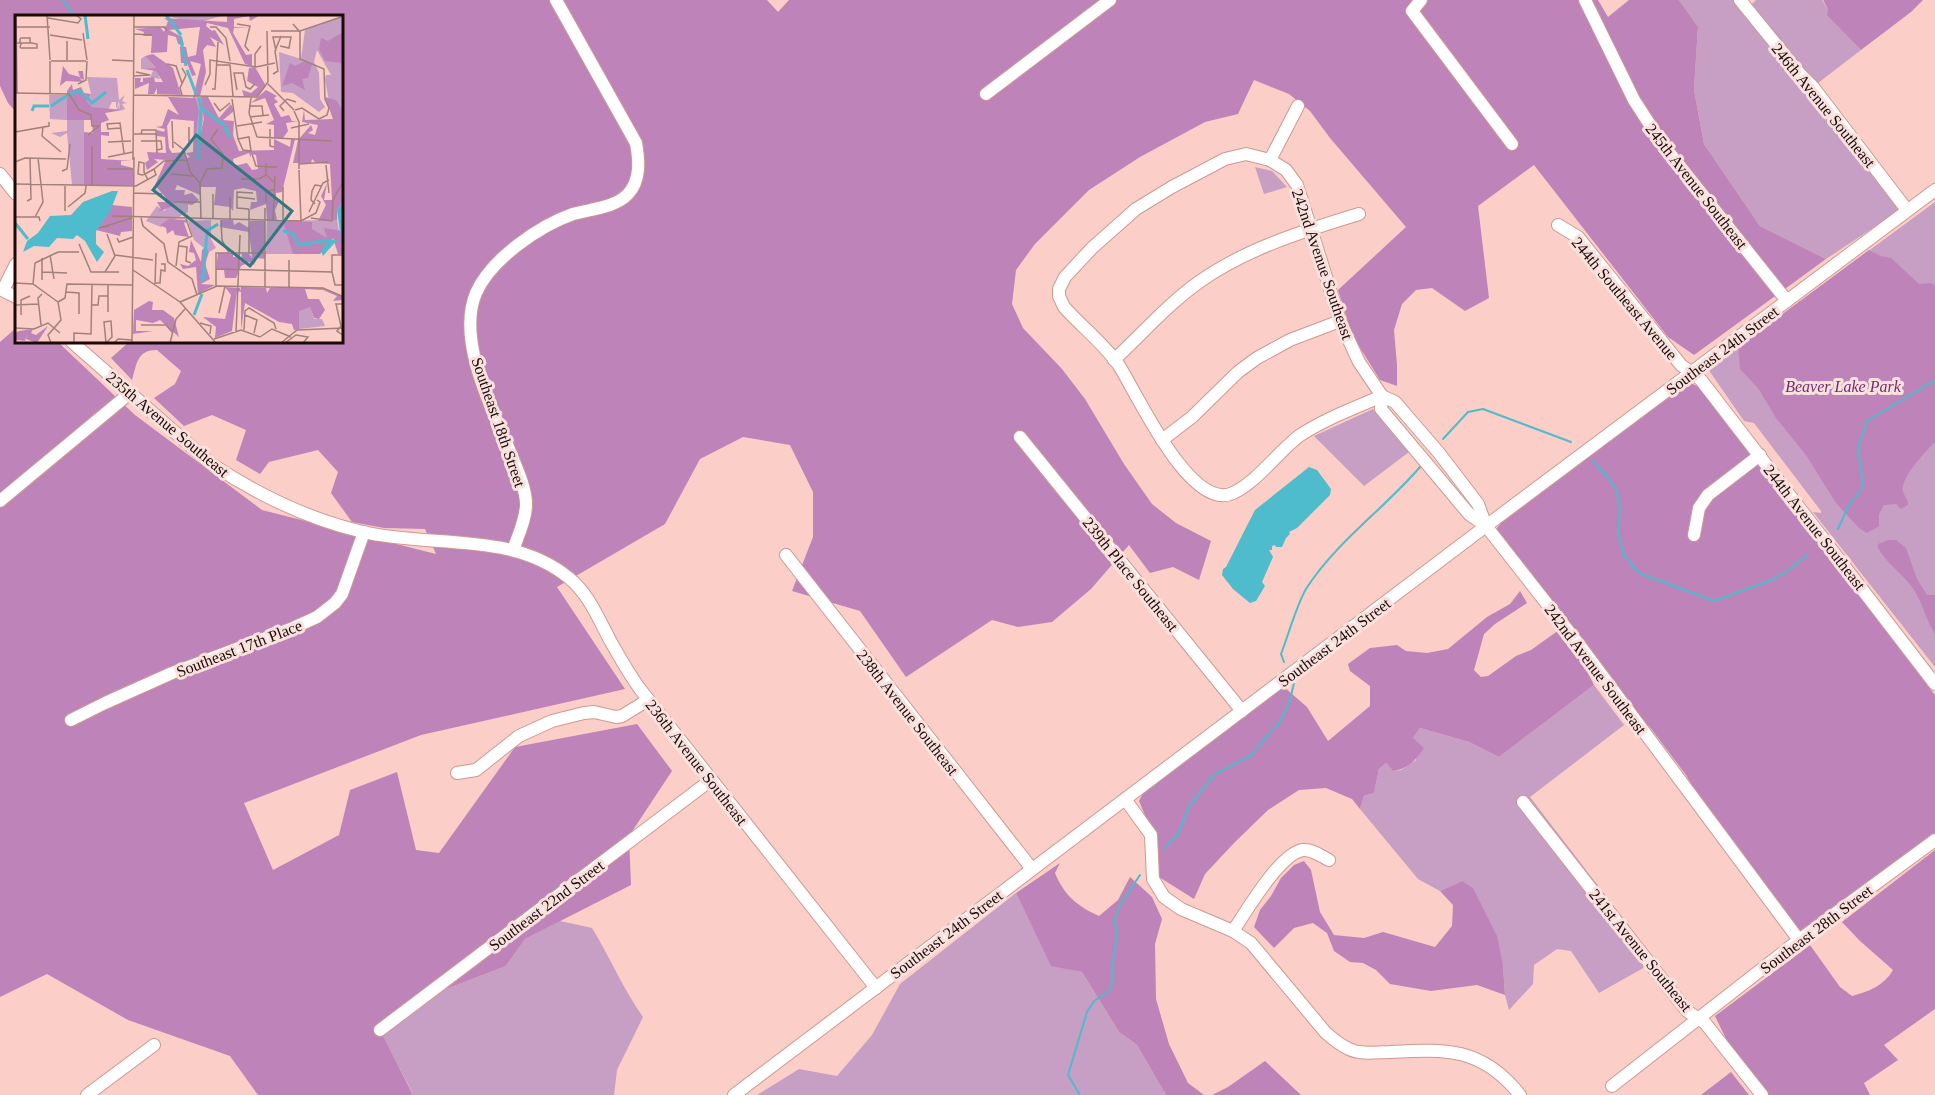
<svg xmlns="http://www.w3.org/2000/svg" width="1935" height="1095" font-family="'Times New Roman',serif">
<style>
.green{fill:#c79ec4}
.forest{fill:#be84ba}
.water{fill:#4ebccc}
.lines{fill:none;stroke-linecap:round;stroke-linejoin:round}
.stream{stroke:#4ebccc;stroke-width:2}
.minor-casing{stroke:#cf9991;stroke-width:14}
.minor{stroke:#fff;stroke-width:12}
.labels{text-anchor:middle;stroke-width:6;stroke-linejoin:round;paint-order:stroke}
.street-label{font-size:16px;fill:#1c0a08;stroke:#f9e1de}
.park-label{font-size:16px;font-style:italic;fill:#722d70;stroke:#f9e1de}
.inset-river{fill:none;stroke:#4ebccc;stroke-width:3}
.inset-road{fill:none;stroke:#a2807b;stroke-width:1.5}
.view{fill:#317883;fill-opacity:0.15;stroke:#317883;stroke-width:3}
.inset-edge{fill:none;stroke:#1c0a08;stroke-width:3}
</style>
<rect width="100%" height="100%" fill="#fbcec7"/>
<g class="green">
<path d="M1679 0H1734L1898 203V210L1894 214 1826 259 1760 226 1704 144 1694 90 1698 27Z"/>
<path d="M1756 0H1822L1828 9V15L1861 50 1818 83 1803 74 1751 5Z"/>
<path d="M1255 167 1272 171 1287 187 1264 194Z"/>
<path d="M1935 202V667L1813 512 1821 513V511L1754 423 1744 421 1708 369Z"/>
<path d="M1373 409 1409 452 1364 486 1314 436Z"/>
<path d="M1594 685 1624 725 1530 797 1652 956 1645 967 1599 993 1571 951 1557 949 1534 965 1533 984 1509 1010 1505 995 1503 965 1462 881 1440 891 1418 879 1360 809 1364 796 1374 793 1379 769 1386 763 1393 771 1401 770 1416 760 1413 738 1420 728 1469 742 1499 757Z"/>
<path d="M1016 893 1051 965 1082 972 1119 1032 1137 1045 1166 1095H757L799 1069 837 1076 872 1035 900 984Z"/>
<path d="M560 921 592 928C610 957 623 989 643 1017L617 1070 614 1095H411L412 1092 381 1033 415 1001 506 966 525 939Z"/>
</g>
<g class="forest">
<path d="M0 0H767L778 12 789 0H1598L1608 17 1629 0H1679L1698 27 1694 90 1704 144 1760 226 1826 259 1694 355 1668 337 1534 165 1478 206 1489 298 1465 311 1432 288 1416 290 1402 304 1394 330 1397 365V386L1380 380 1352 335 1338 290 1406 227 1330 138 1310 111 1289 94 1254 80 1238 114 1205 122 1140 157 1089 190 1035 244 1016 270 1012 304 1023 328 1062 369 1085 399 1124 464 1152 504 1176 523 1211 541 1199 580 1173 567 1150 573 1129 545 1091 589 1052 622 1018 627 992 620 906 677 860 611 792 591 813 537V492L790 445 743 437 700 459 665 524 557 587 625 689 421 735 244 803 273 870 339 835 350 790 397 772 416 850 439 853 515 747 637 724 672 771 629 836 631 885 525 939 506 966 415 1001 381 1032 412 1093 411 1095H258L230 1056 128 1020 47 974 0 997V342L16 328V342H58L135 415 262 510 436 554 425 529 384 528 352 522 331 493 338 472 318 450 269 462 260 474 236 460 246 430 212 415 184 426 154 398 175 384 181 371 157 350C137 350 137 363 132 380L111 358 129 342H342V16H16V112L8 103 0 86Z"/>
<path d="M1823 0H1923L1911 12 1861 50 1827 15 1828 9Z"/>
<path d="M1869 250 1881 256 1891 258 1919 284 1932 283 1935 286V442C1926 451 1900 478 1903 491 1904 497 1908 498 1908 505L1901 509 1896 504 1884 505 1879 514V526L1867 533 1859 528 1836 503 1806 455 1776 418 1758 388 1740 369 1738 347Z"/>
<path d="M1691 383 1697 386 1704 393 1935 695V835L1803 931 1798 930 1700 800 1686 775 1649 726 1643 724 1497 532V528L1501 523 1684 385Z"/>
<path d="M1888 540H1896L1906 548 1917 579 1927 595H1935V634C1927 622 1924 608 1917 595 1908 577 1888 566 1878 548V544Z"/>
<path d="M1520 591 1527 603 1495 624 1484 634 1474 670 1481 677 1488 676 1516 656 1531 650 1559 630 1585 667 1594 685 1499 757 1469 742 1420 728 1413 738 1424 748C1416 760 1408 769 1393 771L1386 763 1379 769 1374 793 1364 796 1360 809 1352 799 1326 788 1299 790 1268 810 1234 843 1205 874 1194 899 1159 877 1158 846 1139 801 1143 793 1284 687 1307 707 1328 741 1370 706V686L1350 671 1348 664 1370 648 1397 645 1406 651 1427 653 1448 649 1487 617 1510 604Z"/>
<path d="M1935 850V1009L1884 1045 1898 1060 1864 1083 1870 1095H1769L1727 1041 1715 1016 1810 945 1840 987 1852 996C1868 992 1885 985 1893 970L1860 941 1842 922Z"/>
<path d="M1304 861 1311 870 1320 912 1334 935 1364 938 1383 932 1435 947 1452 926 1453 905 1440 891 1462 881 1473 888 1497 936 1503 965 1505 995 1477 985 1431 991 1390 984 1376 970 1363 963 1350 962 1334 951 1327 933 1313 923 1294 928 1274 948 1254 927 1260 910 1271 896 1281 878 1294 865Z"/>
<path d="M1060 863 1055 873C1064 895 1077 906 1099 916L1118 900 1130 877 1152 897 1162 919 1155 944 1156 999 1169 1044 1188 1083 1204 1095H1166L1137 1045 1119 1032 1082 972 1051 966 1016 893Z"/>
<path d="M1265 1061 1301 1095H1212L1228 1087Z"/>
<path d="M1731 1072 1749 1095H1701Z"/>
</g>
<path class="water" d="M1309 467 1317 470 1331 489 1330 495 1297 528 1289 532 1290 534 1286 538 1282 547H1276L1275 545 1272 546V550H1269L1273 557 1262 582 1265 586 1256 601 1250 603 1233 589 1222 575 1223 569 1226 567 1255 510Z"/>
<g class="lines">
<g class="stream">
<path d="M63 0 74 16"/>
<path d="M1443 439 1468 412 1483 409 1571 442"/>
<path d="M1593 461 1611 481 1617 491 1620 509 1618 531 1623 554 1639 573 1714 601 1772 580 1790 569 1807 555"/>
<path d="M1838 529 1848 507 1863 487 1858 447 1867 421 1935 380"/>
<path d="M1284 662 1281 654C1288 636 1297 604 1306 589 1336 542 1384 509 1420 467"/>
<path d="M1165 848 1178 834 1190 805 1215 774 1249 757 1280 722 1290 700 1294 683"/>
<path d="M1080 1095 1068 1075 1087 1012 1094 1001 1109 991 1112 983V968L1117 932 1114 921 1121 903 1140 875"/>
</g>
<defs>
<g id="minor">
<path d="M1421 0 1412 11 1512 144"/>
<path d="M1585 0 1634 100 1663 145 1787 301"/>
<path d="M1740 0 1800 74 1813 87 1907 210"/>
<path d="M986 94 1110 0"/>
<path d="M1270 160 1298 106"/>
<path d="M0 174 16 194"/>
<path d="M1558 225 1578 237 1681 365 1701 380 1935 684"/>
<path d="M0 289 16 297"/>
<path d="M3 290 16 264"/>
<path d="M72 342 210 463C258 495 307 519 363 532 430 548 513 531 569 578 589 594 599 620 611 642 620 658 629 674 640 689L876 988"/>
<path d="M1114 360C1142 334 1168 304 1199 282 1247 248 1304 231 1359 214"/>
<path d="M1382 396C1355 408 1324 419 1299 436 1278 452 1257 482 1233 493 1190 513 1136 391 1118 364 1103 343 1081 326 1064 307L1059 296V289L1065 277 1092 248 1136 209 1172 187 1225 159 1246 154 1270 160 1286 170 1297 185 1340 321 1359 362 1382 396 1395 402 1439 453 1478 504 1486 526"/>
<path d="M1382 396 1381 409 1469 514 1486 526 1584 651 1799 940"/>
<path d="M1020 437 1242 711"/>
<path d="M1162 440 1192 417 1238 372 1257 358 1290 340 1340 321"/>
<path d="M0 501 130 393"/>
<path d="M1694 535 1699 508 1708 495 1760 455"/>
<path d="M513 550C518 536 527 517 526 502 525 486 517 469 511 454 493 411 456 340 476 293 491 259 539 226 573 214 590 209 615 208 628 194 641 180 639 160 636 143L556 0"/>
<path d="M786 555 1032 869"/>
<path d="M71 720 105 703 172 673 293 628 317 617 335 603 342 594 364 532"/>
<path d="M457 773 476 770 519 736 552 721 584 713 594 712 616 717 622 716 648 700"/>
<path d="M1125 799 1151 835 1153 879 1164 897 1181 909 1233 931 1251 943 1326 1033C1333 1039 1340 1045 1349 1049 1361 1055 1376 1052 1390 1052 1446 1049 1482 1047 1520 1095"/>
<path d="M1523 802 1687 1011 1705 1023 1762 1095"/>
<path d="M1233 931C1246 912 1280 853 1303 850 1312 849 1321 856 1329 860"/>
<path d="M380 1030 711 780"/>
<path d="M1612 1086 1799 940 1935 840"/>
<path d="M87 1095 154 1045"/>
<path d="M734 1095 1486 526 1935 190"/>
</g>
</defs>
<use href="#minor" class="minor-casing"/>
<use href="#minor" class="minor"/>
</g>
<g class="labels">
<g class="street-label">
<text transform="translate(1824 105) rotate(51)" y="6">246th Avenue Southeast</text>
<text transform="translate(1697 186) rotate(52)" y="6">245th Avenue Southeast</text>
<text transform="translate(1323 264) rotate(71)" y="6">242nd Avenue Southeast</text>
<text transform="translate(1625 298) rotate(50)" y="6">244th Southeast Avenue</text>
<text transform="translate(1722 350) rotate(-37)" y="6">Southeast 24th Street</text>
<text transform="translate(499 422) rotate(71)" y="6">Southeast 18th Street</text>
<text transform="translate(168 424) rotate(40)" y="6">235th Avenue Southeast</text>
<text transform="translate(1815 527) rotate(52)" y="6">244th Avenue Southeast</text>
<text transform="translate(1131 574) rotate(51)" y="6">239th Place Southeast</text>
<text transform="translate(1334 642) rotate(-37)" y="6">Southeast 24th Street</text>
<text transform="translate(239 648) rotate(-21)" y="6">Southeast 17th Place</text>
<text transform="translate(1596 669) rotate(53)" y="6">242nd Avenue Southeast</text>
<text transform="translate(908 712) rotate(52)" y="6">238th Avenue Southeast</text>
<text transform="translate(697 762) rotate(52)" y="6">236th Avenue Southeast</text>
<text transform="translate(546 905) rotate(-37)" y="6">Southeast 22nd Street</text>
<text transform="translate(1816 929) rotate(-37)" y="6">Southeast 28th Street</text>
<text transform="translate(946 934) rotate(-37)" y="6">Southeast 24th Street</text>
<text transform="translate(1641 950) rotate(51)" y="6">241st Avenue Southeast</text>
</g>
<g class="park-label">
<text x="1843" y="392">Beaver Lake Park</text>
</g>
</g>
<g transform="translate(15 15)">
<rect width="328" height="328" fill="#fbcec7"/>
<path d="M148 0H210L182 8ZM328 1V108L317 101 310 65 311 60H316L302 35 299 47 304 58 305 84 310 92 304 97 278 78 266 77 264 37 286 44 290 15ZM130 41 141 53 145 64 135 62 139 54H120H126V44ZM72 62 102 63 104 85 110 80 107 86 112 88 107 89 110 94 108 95H94H102L103 89 105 95 104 86 101 94V87H97L93 95 77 92 72 86 76 79ZM34 80H52V104L69 105V170H57L52 118 45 122 36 118 52 116V105L35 104ZM181 82H186L190 94 186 117 181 120ZM159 187 173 189V197L146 212 131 206 142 191 149 196ZM196 205V224L201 233 194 237 179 225 173 206ZM318 205H322L324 216 305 239H251L252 206ZM289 273 299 304H307L310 311 284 314 281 303Z" fill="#c79ec4"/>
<path d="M212 0H245L235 6 234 1 219 4V12H234L219 13 218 18 231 40 237 39V51L230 49 213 13 192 8 191 11 197 16 200 15 209 30 195 22 201 32 192 30 188 35 191 57 185 81H180L184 96 181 120 186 117 189 103 186 82H193L204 103 216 89 219 96 208 105 219 106 218 120 224 136 259 135V124L275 132 276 124H280L267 177 261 178V184H265L260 195 262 205H252L251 189 235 195 236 187H242L241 176 228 173 219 175 218 196 215 192 199 190 201 172H186L185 180 162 170 160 175H170L169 180 177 178 184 185 177 190 159 187 158 191 143 197 146 194 142 187H150L151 183 140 170 151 145 139 144 143 147 132 155 130 148 134 145 132 137 151 138 150 122 142 121V115L149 117 150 114 141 112 147 111 153 94 164 100 153 82 133 81 178 83 186 49 175 46 181 60 177 61 172 48H166L165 32H171L173 42 181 40 185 12 154 15 167 22 169 30 163 29 161 22 153 20 152 37 136 38 137 21H128L129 17 120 14 145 12 149 17 153 6 149 3 212 7ZM156 104 179 106 178 137 171 138 175 142 172 143 178 161 170 137 157 138 154 133 152 111ZM234 138 236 143V139L241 140 243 154 237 155 232 148 219 151 218 144ZM328 17V55L326 48 310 46 304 34 306 23 313 26ZM138 39 158 53 166 80 142 79V73L139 79H133L134 68 120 74V63H126L125 67H128V63L139 62 140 67H148L141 56 128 54 141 53 130 41ZM288 47 297 49 293 63 287 64 290 75 277 68 267 71 275 48 280 51ZM48 51 54 59 65 62 63 56H68L69 65 64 63 69 67 51 66 45 71ZM240 52 251 71 242 81 229 82 227 75 236 78 243 72 232 66 234 53ZM57 69 58 75 66 72 69 78 76 79 72 86 77 92 108 95 90 98 94 105 86 108V117H94V121L86 120V144L117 146H106V150L118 153V170H69V117L78 118 77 105H52V76ZM251 75 262 81 259 83 263 87 259 89 266 102 274 100 277 106H283L271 108 273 116 268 123H259V110L251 109 259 105 250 83 236 88ZM310 82 321 85 329 98 328 187 322 195V205L303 206 311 190 306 181 312 168 309 185H317L315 149 301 148 297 144 296 148H278L283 125 296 110 298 115 293 118 300 120 303 110 287 107 289 95 290 105 318 104ZM97 190 117 192V216L106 217 105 221 81 215ZM154 204 174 205 169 208 174 222 160 220 158 215 152 219 151 213 145 210ZM206 205H218L219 210 224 207 234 213 235 206H250V244L242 243 239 250 234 247 226 251 221 263H210L209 255 201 254 203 238H218V242H225L226 248 227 239H234L237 243 234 217 205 212ZM268 206 297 207V214L312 223 309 213 328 216V239H323L318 223 305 239H278ZM176 225 186 247 187 235 190 232 194 237 190 249 195 264 186 269 200 270 183 279 181 252 168 254 165 249 173 251 181 245 179 238 174 237ZM210 272 225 273 226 276V272L251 273 252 278 255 273H306L328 282V285L318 286 322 281 308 275 290 274 293 284H304L310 295 304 304 299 303 295 292 284 296V314L279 315 277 309 264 307 230 288 226 315V277L222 276 217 316 200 323 201 312 188 302 210 304 216 280ZM134 286 138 287 137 295H148L159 303 164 322 145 305 138 308 121 305V316H138L118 319 119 295ZM33 311 22 328 11 324 12 319 10 326 1 325 0 318 4 316 18 314 16 318 21 320Z" fill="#be84ba" fill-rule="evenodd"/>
<path d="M97 176H103L95 197 81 216V229L89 237 82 247 70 226 62 220 58 224 42 223 34 232 19 231 8 237 12 226 23 218 35 201 56 200 68 187ZM328 187V226L322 225 308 241 306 236 313 225 326 224 322 195Z" fill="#4ebccc"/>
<path class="inset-river" d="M70 0 73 24M151 0 166 20M165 21 171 51M172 55 181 79M54 79 65 76 77 88 91 77M184 83 186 93 209 110 215 122M36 91 53 80M17 96 19 91H34M183 144 186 94M0 208 13 224M268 216 277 218 284 230 313 225M188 267 192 216 203 209M179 300 187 279"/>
<path class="inset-road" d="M1 0 2 78M32 0 35 45M33 3 63 8 66 4 61 0M222 9 235 11 230 31 234 36M278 9 285 17V44L309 54 310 84 314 93 312 100 304 104 287 93 280 95M1 12H35M119 12H150L151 14 148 12M195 12H201L211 23 215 46M256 16H285L329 1M68 18 72 45M119 19 137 20M35 20 67 25M52 26V45M2 28H17L22 29V33H6L5 32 6 29 5 28V24L6 23H15V28M261 36 258 22H276L274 33 265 31M97 45 118 46M35 46V79M36 46H71M152 49 161 51 167 68M201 50H215L218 81M240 52V39L246 31M258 59 263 56 260 36 266 21M119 61 135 60 121 57M63 69 71 65 72 46M253 69 279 95M190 70 195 59V45L241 52 260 48M197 74H200L203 27M222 75 219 58H228L231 72 235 74 240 69M0 78 54 79 64 95 76 100 77 111H84L73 120M119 80 242 82 253 67 252 16M167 80 165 73 171 60 167 53M236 83 234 98 242 122M217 84 223 124 228 135 236 136 234 122 223 124M199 88 205 96 215 88M234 91H247L248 100M269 96 265 91 272 84 281 87M279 96 284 107V154M235 102 254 100M157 106 158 133M222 111 247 107M28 112 27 121 46 137M105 113 93 114 92 109 105 108 109 138M276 113 294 109M255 114V131L259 132M0 117 34 111V107M119 119H141M126 119 127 115H141L142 138M242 122 317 126M126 126H146L147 134 142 135M93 127 116 126M159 127 169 135 175 157 185 168M169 135 174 131V112M237 139 241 151 262 152M93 142 118 137M118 145 119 0M0 147 10 143 51 144M251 148V160L259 167M284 149 313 147M311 150 314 178M92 154H118M284 155 286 206M47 156 52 154 55 129M156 159 178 161M226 164H244L251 160M133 165 129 157V148L124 147 123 159 127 160 130 159 139 154 149 146 172 145M185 168 192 154 207 153 208 139 196 124 203 114M185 168 186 204M0 169 121 171 141 160 139 154M77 171V131M268 172V206M118 178 147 179M198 179V204M215 182V205M222 182 240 184M12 186 16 184 15 143M159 187H186M251 187V176L260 175M300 189 296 185 297 176 300 170 307 171M53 192 70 178 71 171M250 193V272M234 194 222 193V177L238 178M50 196V170M294 197 308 168 314 165M97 201 286 206 301 198 305 187 302 185M0 202H24L25 206M20 202 28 187 23 143M126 203 128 211 149 229 153 247 177 264 182 280M296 203 317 206 318 185 329 165M258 206 260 161M94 211 84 213 117 203M102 223 104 227 118 222M64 229 76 257H104M164 231 172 232 171 246 176 248M219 238H251M234 238V194M35 240 39 264M100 240 138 245M329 240H317V257L320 270H329M20 248 43 237H64M161 251 164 227 177 221 171 204M201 254 317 257M118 255 165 287 201 328M27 257 52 258M90 257 100 241 92 219M27 265V243M0 268 18 269 43 287M141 268H145L146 255 150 256V249H146M18 269 20 248M140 269 141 238M201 271V238H214L207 225 206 205M274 272V245M51 277 64 278V299M43 287 50 283 52 269 118 270M165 287 202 271 308 273 329 282M329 289H321L326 311 322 316 329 321M0 290 23 289M76 290H83L84 281H93M93 297V270M204 298 210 271M6 300V285L15 281M230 300 242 305 239 318M96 306 97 322 91 328 89 307ZM185 308 196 311 195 319M26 310 23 283 27 279M126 310H151L158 318M0 313 19 314 33 308 45 318M229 315 230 296 234 293 259 308 261 314M221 317 225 220M245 322 257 314 276 322M199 324 226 315 245 322M36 328 33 320 46 305 43 287M59 328V318L76 319 77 269M99 328 103 324 117 325M117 328 119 142M155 328 161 304 170 294M266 328 282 315 329 313M270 328 281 320 293 322 288 328"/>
<path class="view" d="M181 120 277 196 235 251 138 175Z"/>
<rect width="328" height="328" class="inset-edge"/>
</g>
</svg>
